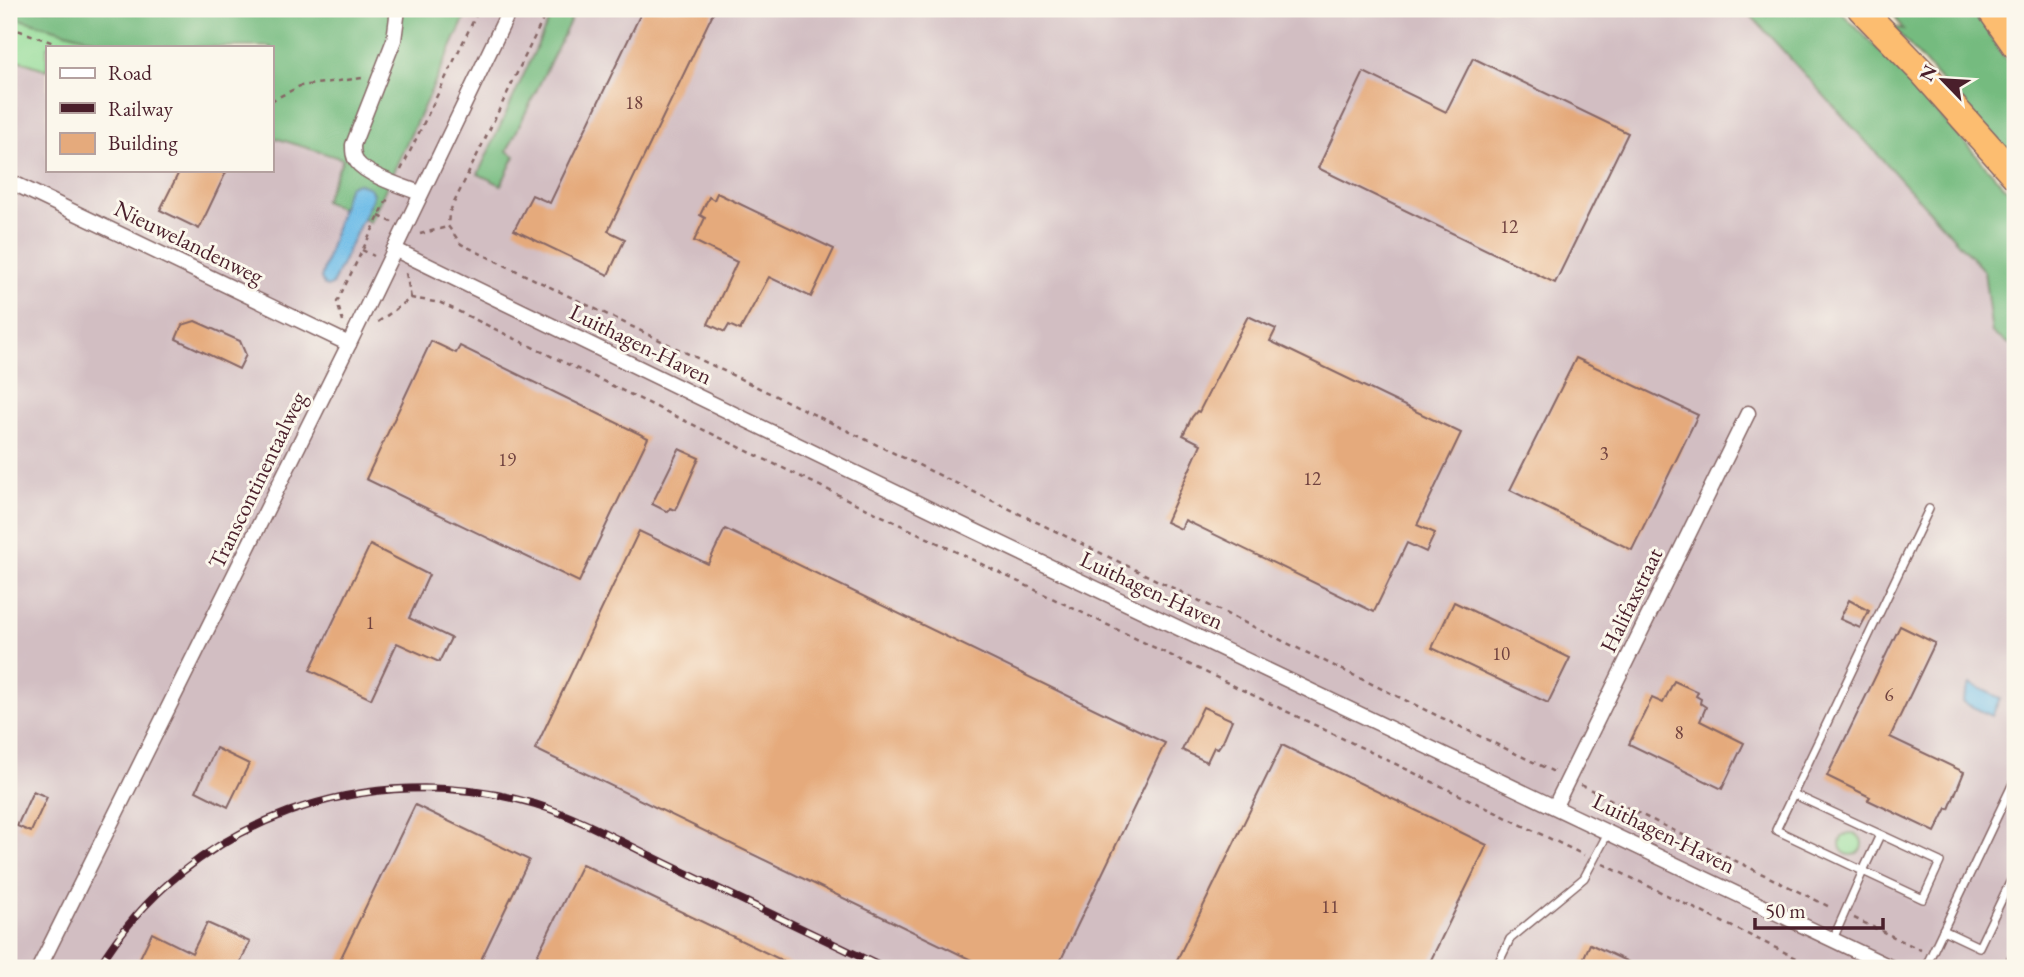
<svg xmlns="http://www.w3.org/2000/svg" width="2024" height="977" font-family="'EB Garamond',serif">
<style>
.industrial{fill:#d2bec2}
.green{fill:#92db96;stroke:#6e7d60;stroke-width:2}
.forest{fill:#75bb7f;stroke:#606d55;stroke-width:2}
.water{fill:#6cbbe7;stroke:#5b6d89;stroke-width:2}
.building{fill:#e5aa7c}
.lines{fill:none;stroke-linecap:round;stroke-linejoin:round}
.service-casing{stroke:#866665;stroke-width:10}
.minor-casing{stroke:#866665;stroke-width:17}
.motorway-casing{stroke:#866665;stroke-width:29}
.path{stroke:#866665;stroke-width:2.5;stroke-dasharray:5 5;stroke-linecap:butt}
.service{stroke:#fff;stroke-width:7}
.minor{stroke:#fff;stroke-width:14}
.motorway{stroke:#fcbd6f;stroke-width:26}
.rail-casing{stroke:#4a1f2b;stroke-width:8}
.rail{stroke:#fbf7ec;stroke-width:5;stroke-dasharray:16;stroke-linecap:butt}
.labels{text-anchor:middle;stroke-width:6;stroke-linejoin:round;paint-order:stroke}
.number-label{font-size:19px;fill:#71423f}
.street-label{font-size:23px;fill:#4a1f2b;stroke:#fbf7ec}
</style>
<rect width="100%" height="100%" fill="#fbf7ec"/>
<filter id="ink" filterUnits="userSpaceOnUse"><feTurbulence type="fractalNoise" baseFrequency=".0143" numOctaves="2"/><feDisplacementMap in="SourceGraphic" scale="14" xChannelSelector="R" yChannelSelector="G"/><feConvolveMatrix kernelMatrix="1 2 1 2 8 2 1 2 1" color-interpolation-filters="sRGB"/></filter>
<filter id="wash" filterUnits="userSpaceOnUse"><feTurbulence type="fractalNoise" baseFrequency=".00686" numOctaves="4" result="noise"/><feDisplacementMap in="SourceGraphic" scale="28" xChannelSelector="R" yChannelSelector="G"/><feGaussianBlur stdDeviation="1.57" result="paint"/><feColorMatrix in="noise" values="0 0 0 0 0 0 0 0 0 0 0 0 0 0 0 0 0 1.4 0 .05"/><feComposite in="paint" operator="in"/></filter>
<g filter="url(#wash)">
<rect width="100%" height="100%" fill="#f4e9d2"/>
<path class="industrial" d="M469 9H1745L1984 271 1992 334 2015 347V968H9V57L47 70V170H271V137L344 159 391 177Z"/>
<g class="green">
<path d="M9 16 120 47H47V70L9 57Z"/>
<circle cx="1851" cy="844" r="11"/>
</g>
<g class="forest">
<path d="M9 9H469L370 222 324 201 343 159 272 137 271 47H120L9 16Z"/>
<path d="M554 9H576L507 151 515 156 501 185 478 174Z"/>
<path d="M1745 9H1838L1898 69 2015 198V347L1992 334 1984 271Z"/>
<path d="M1890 9H1976L2001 53 2015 73V164L1892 26 1903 29Z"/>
</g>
<g class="water">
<path d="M357 183 370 188 373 194 372 199 332 285 327 287 324 285 321 278 347 191 350 186Z"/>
<path d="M1970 684 2000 698 1992 716 1962 702Z"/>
</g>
<g id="blocks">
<g class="building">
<path d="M643 9H715L608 231 625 239 608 275 514 230 532 195 550 203Z"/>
<path d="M1473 58 1628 133 1555 283 1318 168 1364 72 1446 112Z"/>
<path d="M180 170H227L199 229 160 210Z"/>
<path d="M717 193 834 249 811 297 769 277 740 330 729 325 725 332 708 324 737 262 694 241 705 218 700 215 709 197 714 200Z"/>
<path d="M1248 316 1276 329 1270 341 1461 433 1417 525 1435 533 1426 552 1407 543 1374 612 1185 520 1181 529 1166 522 1201 444 1183 435 1192 417 1197 411 1199 412Z"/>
<path d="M195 321 240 341 246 355 239 369 176 339 182 325Z"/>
<path d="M431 341 456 353 460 346 648 438 579 582 366 479Z"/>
<path d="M1576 358 1698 415 1632 550 1510 490Z"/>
<path d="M679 449 699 458 676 510 670 508 668 512 652 504Z"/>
<path d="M725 529 1165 743 1057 968H988L535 749 639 531 708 564Z"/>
<path d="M370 545 429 575 409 618 451 638 439 662 397 643 371 699 310 670Z"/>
<path d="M1849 600 1869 611 1860 628 1840 619Z"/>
<path d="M1454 602 1570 658 1548 703 1432 648Z"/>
<path d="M1900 626 1935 643 1890 737 1964 772 1949 809 1947 808 1935 832 1868 800 1870 797 1827 776Z"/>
<path d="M1674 681 1698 692 1696 696 1701 699 1700 703 1706 707 1700 721 1744 743 1722 789 1629 744 1652 698 1663 703Z"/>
<path d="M1203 707 1232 720 1223 741 1218 748 1214 747 1207 762 1182 750Z"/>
<path d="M1282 745 1487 845 1427 968H1173Z"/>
<path d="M216 748 249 764 228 807 196 791Z"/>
<path d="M33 791 47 797 31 832 17 826Z"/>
<path d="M415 805 529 860 477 968H336Z"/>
<path d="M582 864 798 968H531Z"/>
<path d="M207 923 250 942 238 968H135L152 933 192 953Z"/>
<path d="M1590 944 1641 968H1579Z"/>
</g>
</g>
</g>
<g filter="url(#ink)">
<use href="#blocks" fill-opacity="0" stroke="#866665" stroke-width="2"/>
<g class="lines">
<defs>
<g id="service">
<path d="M1793 794 1940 862 1923 899 1863 871 1833 939"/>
<path d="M1880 835 1863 871 1776 830 1929 509"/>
<path d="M1943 930 1979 947 2015 872"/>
<path d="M1496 968 1510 939 1584 878 1608 833"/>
<path d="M1925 968 2015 779"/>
<path d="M2007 968 2015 951"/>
</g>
<g id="minor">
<path d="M398 9 394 40 353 145C353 151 353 157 357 162 366 175 404 187 420 193"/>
<path d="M9 181 349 344"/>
<path d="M394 249 975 531 1892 968"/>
<path d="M1555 806 1748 413"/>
<path d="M39 968 349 344 510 9"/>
</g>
<g id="motorway">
<path d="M1861 9 1925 75 2015 176"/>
<path d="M1990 9 2015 45"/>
</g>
</defs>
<use href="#service" class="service-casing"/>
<use href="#minor" class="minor-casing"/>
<use href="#motorway" class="motorway-casing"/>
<g class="path">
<path d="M548 9 449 213 448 226 461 244 1556 773"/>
<path d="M9 27 65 47"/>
<path d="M271 101 300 86 362 78"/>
<path d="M401 170 479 9"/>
<path d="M379 216 392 222"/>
<path d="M420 234 447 227"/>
<path d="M362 250 374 256"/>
<path d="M406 273 411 298"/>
<path d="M343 322 337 302 388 198"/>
<path d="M378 322 411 298 441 303 1584 855"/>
<path d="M1581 785 1832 908"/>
<path d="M1603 864 1817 968"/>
<path d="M1854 918 1921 950"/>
<path d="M1943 961 1959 968"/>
</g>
<use href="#service" class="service"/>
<use href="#minor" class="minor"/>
<use href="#motorway" class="motorway"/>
<defs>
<path id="rail" d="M98 968C188 819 369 756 535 804 580 818 622 842 665 863 738 898 811 933 884 968"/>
</defs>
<use href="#rail" class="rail-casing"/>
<use href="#rail" class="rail"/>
</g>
</g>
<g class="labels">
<g class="number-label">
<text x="634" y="109">18</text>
<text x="1509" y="233">12</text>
<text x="1604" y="460">3</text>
<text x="507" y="466">19</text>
<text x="1312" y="485">12</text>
<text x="370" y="629">1</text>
<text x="1501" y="660">10</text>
<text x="1889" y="701">6</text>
<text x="1679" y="739">8</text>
<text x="1330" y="913">11</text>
</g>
<g class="street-label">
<text transform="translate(189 242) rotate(26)" y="8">Nieuwelandenweg</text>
<text transform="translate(641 344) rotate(26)" y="8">Luithagen-Haven</text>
<text transform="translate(257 480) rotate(-64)" y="8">Transcontinentaalweg</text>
<text transform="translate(1152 590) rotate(25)" y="8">Luithagen-Haven</text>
<text transform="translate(1631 600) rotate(-64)" y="8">Halifaxstraat</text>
<text transform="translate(1664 833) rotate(26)" y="8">Luithagen-Haven</text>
</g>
</g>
<rect width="2024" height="977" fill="none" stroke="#fbf7ec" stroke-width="35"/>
<rect x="46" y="46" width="228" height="126" fill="#fbf7ec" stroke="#b4a19f" stroke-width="2"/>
<rect x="60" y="68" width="35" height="10" fill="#ffffff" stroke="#b4a19f" stroke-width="2"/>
<text x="108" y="80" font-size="21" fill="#4a1f2b">Road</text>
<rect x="60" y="103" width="35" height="10" fill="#4a1f2b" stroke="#b4a19f" stroke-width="2"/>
<text x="108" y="116" font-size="21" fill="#4a1f2b">Railway</text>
<rect x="60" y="133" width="35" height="21" fill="#e5aa7c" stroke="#b4a19f" stroke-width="2"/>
<text x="108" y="150" font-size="21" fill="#4a1f2b">Building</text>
<g transform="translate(1943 80) rotate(295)" stroke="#fbf7ec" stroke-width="5" paint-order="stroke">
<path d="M0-5L12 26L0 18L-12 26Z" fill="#4a1f2b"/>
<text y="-10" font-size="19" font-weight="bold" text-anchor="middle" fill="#4a1f2b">N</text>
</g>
<path d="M1755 918v10h128v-10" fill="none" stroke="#4a1f2b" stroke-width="3.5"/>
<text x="1765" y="918" font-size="21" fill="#4a1f2b" stroke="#fbf7ec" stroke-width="5" paint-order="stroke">50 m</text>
</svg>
